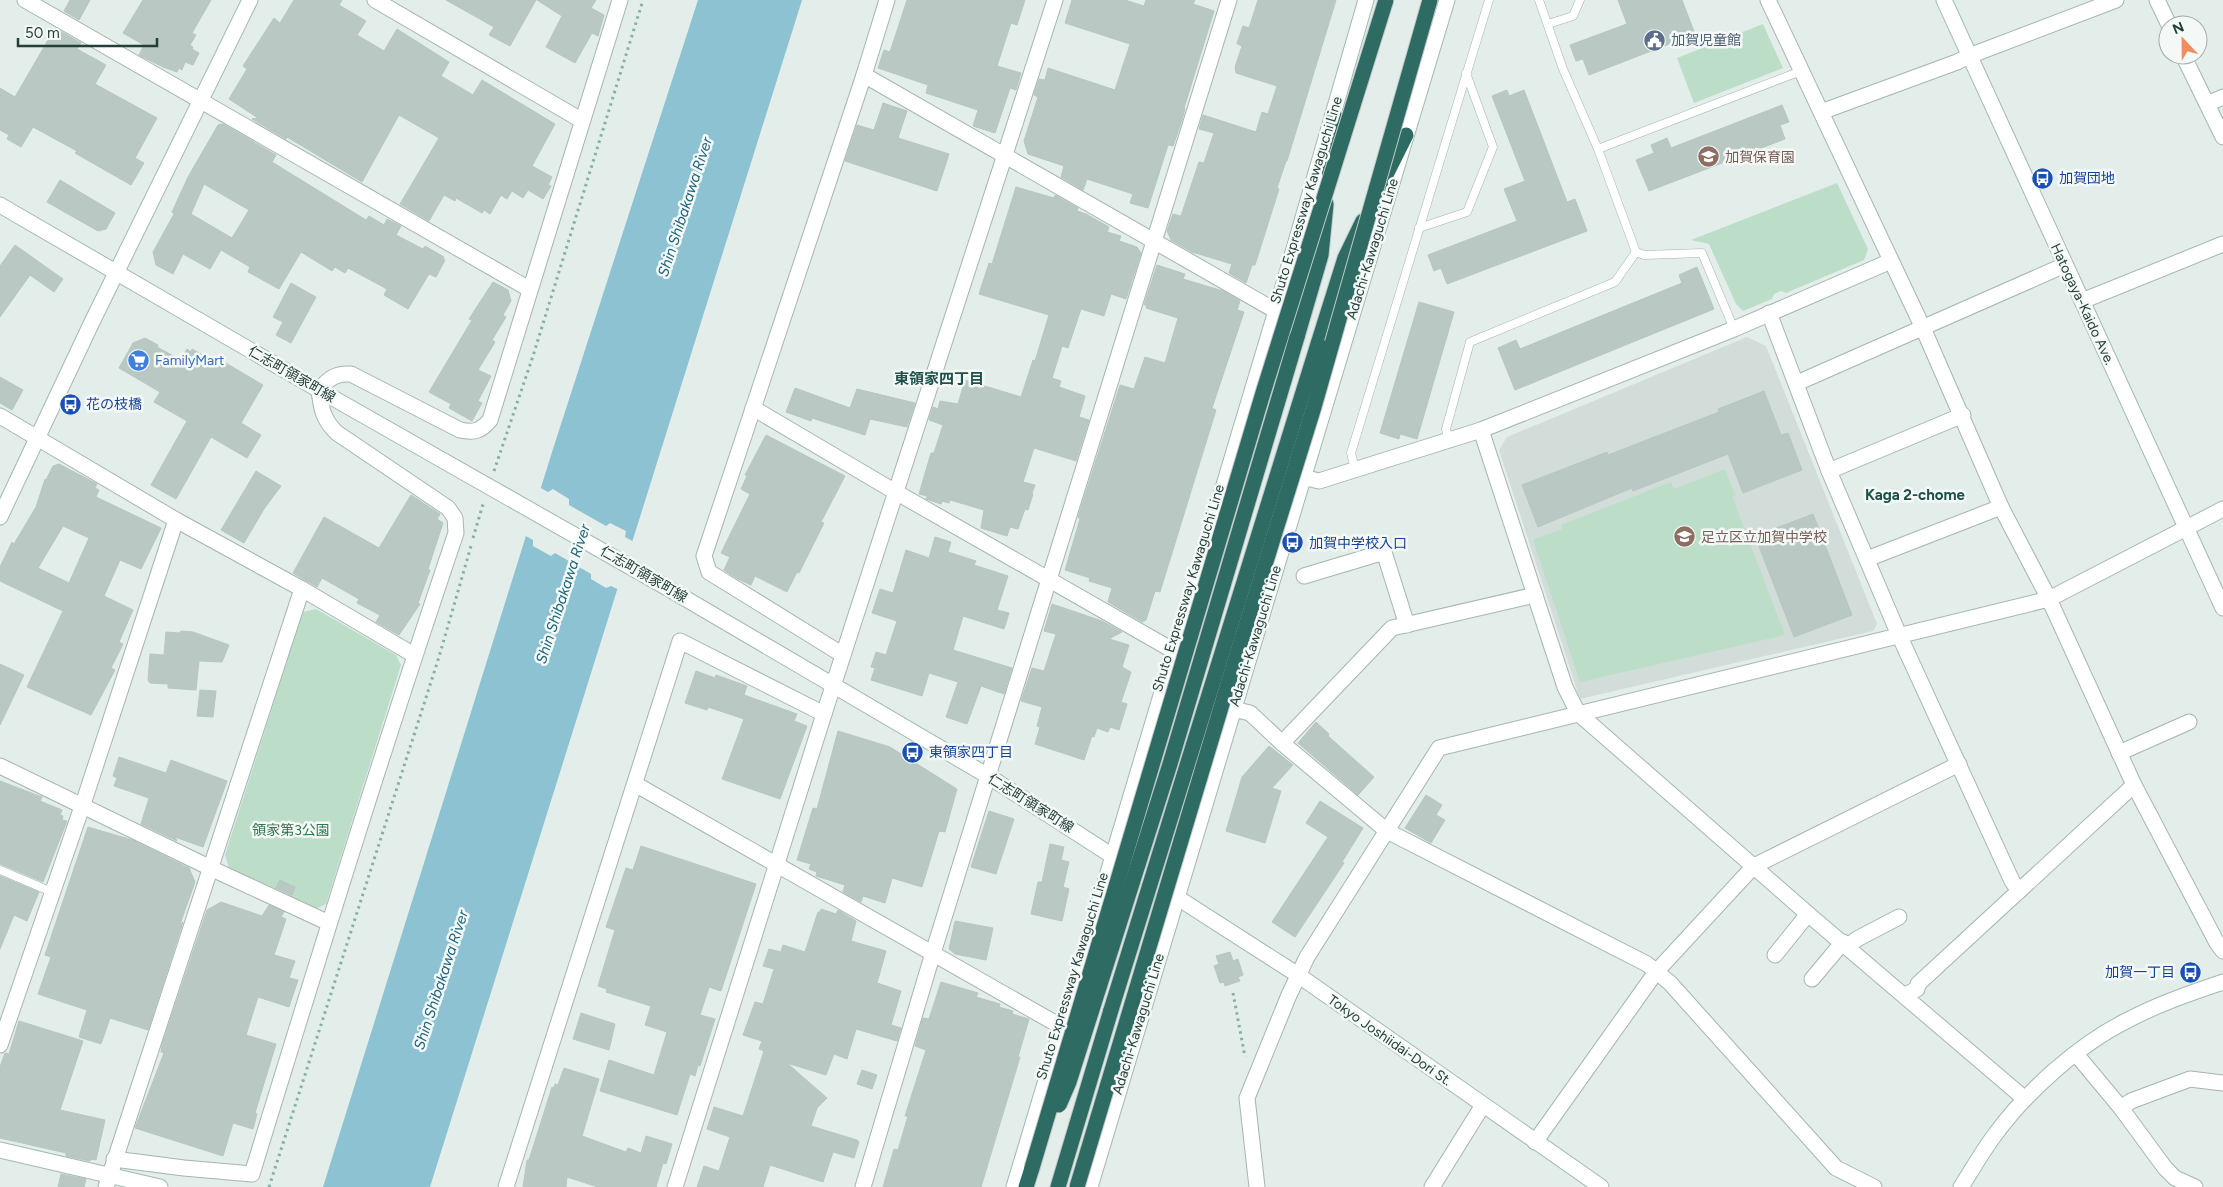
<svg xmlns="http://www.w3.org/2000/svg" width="2223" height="1187" font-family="Figtree,'Noto Sans JP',sans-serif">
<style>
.built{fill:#d2ddd9}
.green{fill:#bcdec8}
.water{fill:#8cc2d2}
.pier{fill:#e3edea}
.building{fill:#b9c8c3;stroke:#b6c7c1;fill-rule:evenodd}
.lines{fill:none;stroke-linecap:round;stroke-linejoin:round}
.lane-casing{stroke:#a6b5b1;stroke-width:9}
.street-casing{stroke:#a6b5b1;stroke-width:17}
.secondary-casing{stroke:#a2b9b2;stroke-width:17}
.highway-casing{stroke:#c1c9c8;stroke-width:17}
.path{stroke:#84b1a6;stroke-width:3;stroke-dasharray:2.5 4;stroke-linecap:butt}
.lane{stroke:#fff;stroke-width:8}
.street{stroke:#fff;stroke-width:15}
.secondary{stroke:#fff;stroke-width:15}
.highway{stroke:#2e6b63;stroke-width:15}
.highway-bridge-casing{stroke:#c1c9c8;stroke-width:17;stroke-linecap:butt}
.highway-bridge{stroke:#2e6b63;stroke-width:15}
.labels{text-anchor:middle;stroke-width:5;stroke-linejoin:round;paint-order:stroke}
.service-label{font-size:14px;fill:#4e5e75;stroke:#f4f9f7;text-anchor:start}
.education-label{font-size:14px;fill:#785e54;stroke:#f4f9f7;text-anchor:start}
.transit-label{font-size:14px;fill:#164399;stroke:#f4f9f7;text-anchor:start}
.street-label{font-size:14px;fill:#233f39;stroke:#f4f9f7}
.shop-label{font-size:14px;fill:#366cbe;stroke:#f4f9f7;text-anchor:start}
.park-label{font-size:14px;fill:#2d764f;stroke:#f4f9f7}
.water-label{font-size:15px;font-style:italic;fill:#1c647b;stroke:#f4f9f7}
.neighbourhood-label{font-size:15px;font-weight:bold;fill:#1e5149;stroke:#f4f9f7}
</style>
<rect width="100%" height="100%" fill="#e3edea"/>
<path class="built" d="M1747 337 1766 346 1877 624 1873 631 1580 699 1499 450 1507 437Z"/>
<g class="green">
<path d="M1763 24 1783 68 1694 103 1677 58Z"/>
<path d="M1837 183 1868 249 1864 260 1786 293 1781 291 1774 294 1772 299 1743 311 1736 304 1709 244 1691 240Z"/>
<path d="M1725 469 1735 495 1732 496 1785 635 1580 682 1533 540 1562 529 1561 525 1671 482 1674 489Z"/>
<path d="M316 609 396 655 401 665 326 904 314 910 229 868 225 855 303 612Z"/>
</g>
<path class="water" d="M698 0H802L430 1187H323L553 449Z"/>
<path class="pier" d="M539 487 548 492 553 489 569 499V505L606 526 610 523 626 531 625 537 634 542 619 590 611 586 606 588 591 579V574L555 553 551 556 533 546V540L524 535Z"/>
<g class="building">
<path d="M70 0H90L79 20 64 11Z"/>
<path d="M143 0H211L192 33 196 35 190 45 193 47 192 49 199 53 193 65 185 62 182 70 179 68 177 72 163 67 139 55 144 45 123 33Z"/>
<path d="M294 0H342L339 5 366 21 357 35 384 51 397 29 449 62 441 76 473 95 482 80 555 124 532 166 552 177 548 185 551 186 543 199 528 190 523 198 512 191 507 199 501 195 490 214 484 210 482 213 456 198 455 201 444 195 429 221 400 204 439 138 399 115 362 182 287 137 286 139 252 119 258 118 229 99 247 69 243 66 274 18 280 23Z"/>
<path d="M446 0H536L510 46 489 35 494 27Z"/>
<path d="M537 0H596L591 8 604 15 598 36 592 33 575 63 546 47 562 16Z"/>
<path d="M907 0H1025L1017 25 1011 23 997 66 1021 73 1016 90 1010 88 995 133 973 126 978 110 926 93 928 85 878 68 884 50 890 52Z"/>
<path d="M1072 0H1125L1144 6 1146 0H1195L1193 4 1214 11 1184 108 1185 109 1181 123 1173 146 1168 145 1148 208 1130 203 1133 194 1087 179 1083 190 1061 177 1064 166 1028 154 1024 141 1038 97 1034 95 1039 79 1045 80 1048 68 1115 90 1130 44 1065 23Z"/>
<path d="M1258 0H1336L1287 161H1286L1277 188 1279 189 1255 265H1252L1246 283 1229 273 1232 264 1192 252 1171 240 1167 231 1173 214 1181 216 1199 162 1204 163 1214 133 1199 129 1203 115 1256 132 1262 112 1268 114 1277 86 1236 73 1235 67 1242 46 1237 44V43L1243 26 1249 28Z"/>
<path d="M1618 0H1682L1695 34 1589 75 1583 59 1576 61 1570 45 1627 24Z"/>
<path d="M55 28 81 43 77 49 106 65 95 84 157 118 135 158 144 163 131 185 75 153 77 151 33 127 21 147 7 139 9 135 0 130V88L15 97Z"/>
<path d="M1507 90 1509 96 1524 90 1567 202 1575 199 1587 231 1447 284 1441 268 1434 271 1428 255 1517 221 1504 189 1525 181 1492 96Z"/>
<path d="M883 103 907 111 898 138 949 154 937 191 845 161 857 125 874 130Z"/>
<path d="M1782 105 1789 122 1780 125 1785 139 1649 191 1636 160 1654 153 1651 145 1667 138 1671 148Z"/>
<path d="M223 124 276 155 272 162 366 220 369 216 384 225 387 219 401 226 396 235 423 249 425 246 444 257 443 259 445 260 436 277 429 274 408 309 384 295 387 289 348 268 345 273 335 267 332 271 301 252 279 289 248 272 250 267 221 250 210 269 183 254 173 274 156 265 153 252 174 214 172 212 188 177 218 125ZM204 184 249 210 232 238 191 214Z"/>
<path d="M60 180 115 213 106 229 98 231 47 202Z"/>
<path d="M1016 187 1054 198 1055 195 1078 208 1077 211 1086 214 1109 227 1107 232 1121 236 1119 241 1137 247 1141 253 1126 299 1111 294 1104 316 1081 309 1068 348 1062 346 1052 378 1061 381 1059 387 1085 396 1079 417 1089 420 1076 461 1034 448 1023 482 1035 485 1032 493 1033 494 1028 510 1025 509 1018 529 1010 527 1007 536 981 528 984 510 950 500 949 503 942 501 941 504 926 499 927 496 919 494 931 453H934L943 425 929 420 933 407 938 409 940 401 958 404 965 380 1021 397 1033 360 1035 361 1049 315 979 294 989 263 992 264Z"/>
<path d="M15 245 63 279 54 292 30 275 0 317V266Z"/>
<path d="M1157 265 1185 274 1183 279 1223 291 1240 301 1237 310 1244 312 1212 408 1216 410 1160 592 1155 591 1146 620 1142 622 1108 602 1112 588 1089 581 1090 578 1065 570 1080 519 1078 517 1120 385 1134 389 1145 357 1165 363 1178 318 1146 308 1147 305H1144Z"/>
<path d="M1697 267 1714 309 1515 390 1498 348 1516 340 1520 349 1682 283 1679 275Z"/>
<path d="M493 282 508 290 511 301 503 315 506 317 492 340 495 342 478 370 491 376 478 401 482 403 472 421 449 408 451 404 429 392 472 320 469 319Z"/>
<path d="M291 283 316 297 291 343 276 335 283 322 273 317Z"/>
<path d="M1419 302 1454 312 1417 439 1400 434 1399 439 1380 433Z"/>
<path d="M145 338 158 345 157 347 181 360 187 349 191 352 192 349 222 366 224 362 263 385 241 423 261 435 247 458 211 437 176 499 151 485 187 421 154 402 160 392 119 368 133 343Z"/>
<path d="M0 377 23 390 12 410 0 403Z"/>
<path d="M795 388 850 408 857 389 915 403 907 427 870 419 865 435 812 418 811 421 786 412Z"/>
<path d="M1764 391 1781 435 1788 433 1802 470 1743 493 1728 454 1633 491 1632 488 1538 527 1522 485 1607 452 1608 455 1719 412 1718 409Z"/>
<path d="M766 435 845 476 821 522 824 523 799 573 797 572 787 592 755 576 751 585 738 579 724 570 730 557 721 553 750 494 741 489 747 476 745 475Z"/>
<path d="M59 464 97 484 95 488 99 490 96 497 161 528 141 569 120 560 104 596 133 610 119 642 123 644 111 668 115 670 91 715 27 687 63 611 0 581V567L12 542 14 544 36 507 45 479 46 480 53 466ZM63 526 89 538 69 583 38 568Z"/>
<path d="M256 471 281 486 264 509 244 543 221 530Z"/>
<path d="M411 495 440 514 437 519 443 523 428 569 430 570 418 603 420 604 399 635 376 622 380 615 357 603 359 599 322 578 317 587 293 573 324 517 379 548Z"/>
<path d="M1813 514 1852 615 1794 637 1755 536Z"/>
<path d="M935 537 951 542 948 552 976 561 974 565 1008 576 997 610 1009 613 1004 629 963 616 953 650 1012 668 1004 694 981 686 967 724 946 717 958 682 929 673 922 696 871 680 875 668 871 667 876 652 886 655 897 621 872 613 880 589 893 593 906 550 929 558Z"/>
<path d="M1052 604 1102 621 1122 632 1109 639 1129 645 1122 667 1131 672 1121 702 1127 704 1119 730 1110 727 1108 732 1097 728 1094 737 1092 736 1084 760 1035 744 1040 727 1037 726 1042 707 1021 701 1032 668 1044 671 1056 634 1044 631Z"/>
<path d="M181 631 193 632 229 645 222 662 199 661 196 690 168 688V684L150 683 148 680 150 654 164 655 166 632 180 633Z"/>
<path d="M0 664 24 675 0 725Z"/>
<path d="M696 671 715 678 716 675 747 686 744 695 797 714 794 721 807 726 780 799 722 779 744 719 708 707 707 710 685 703Z"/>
<path d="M200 690 216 691 213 717 197 716Z"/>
<path d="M1316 722 1329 734 1328 736 1374 777 1358 795 1298 743Z"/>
<path d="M838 731 890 747 957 789 945 832 939 831 922 887 892 878 885 903 863 896 861 902 843 892 845 885 816 876 817 872 809 869 811 864 797 860 813 808 817 809Z"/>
<path d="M1269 746 1293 765 1272 788 1281 791 1265 843 1226 831 1242 777Z"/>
<path d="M119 757 166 773 171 760 227 781 203 847 175 837 177 841 141 824 149 798 114 786 117 778 113 776Z"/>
<path d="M0 781 42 797 40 801 62 810 60 815 63 816 62 820 67 821 43 882 0 864Z"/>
<path d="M1426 795 1442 805 1436 815 1445 820 1431 843 1405 828Z"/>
<path d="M1320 801 1363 828 1342 862 1344 863 1295 937 1272 922 1328 837 1306 823Z"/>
<path d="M989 811 1014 819 996 874 971 867Z"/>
<path d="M88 827 132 840 189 868 195 882 180 924 183 922 148 1030 110 1018 101 1044 79 1037 87 1010 38 994 51 957 45 955Z"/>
<path d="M1050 844 1064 847 1061 860 1069 862 1063 887 1069 889 1062 921 1031 914 1038 882H1042Z"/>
<path d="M641 846 756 884 721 991 709 987 700 1015 715 1019 700 1066 698 1065 695 1076 690 1074 677 1115 600 1091 609 1060 654 1075 667 1032 645 1025 651 1006 606 992 607 989 598 986 615 930 606 927 626 868 633 870Z"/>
<path d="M0 876 39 892 27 921 14 915 0 949Z"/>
<path d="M280 880 295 887 292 895 276 888Z"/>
<path d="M221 902 262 916 269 905 284 912 281 917 286 919 274 955 295 961 289 978 298 980 289 1007 258 997 246 1035 276 1044 255 1113 257 1114 253 1129 233 1123 223 1156 135 1128 164 1053 161 1052 162 1045 207 910Z"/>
<path d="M821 909 836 914 838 910 856 921 851 941 886 951 877 983 901 991 891 1025 901 1028 897 1041 856 1029 847 1059 834 1054 826 1075 787 1063 827 1098 817 1108 811 1126 857 1140 859 1142 854 1158 833 1152 823 1182 770 1165 763 1187H697L704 1166 719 1171 730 1137 707 1129 714 1107 743 1116 764 1051 759 1049 762 1041 743 1035 755 1002 763 1004 774 969 763 966 769 949 781 952 783 945 805 952 818 912H820Z"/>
<path d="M955 921 993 928 986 960 955 954 949 949Z"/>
<path d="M1230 952 1233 961 1238 959 1243 975 1238 977 1240 981 1225 986 1224 982 1220 983 1214 966 1219 964 1216 956Z"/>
<path d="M941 982 978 993 976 997 1000 1004 999 1007 1013 1011 1012 1014 1029 1019 1018 1057H1020L981 1187H883L894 1149 898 1150 908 1116H905L926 1050 915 1046 923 1018 929 1019Z"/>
<path d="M581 1013 615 1024 609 1050 573 1039Z"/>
<path d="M19 1021 83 1041 60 1110 105 1120 96 1160 91 1159 90 1161 66 1156V1153L0 1138V1067L5 1053 9 1054Z"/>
<path d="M564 1068 599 1079 582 1136 626 1152 628 1148 641 1153 646 1136 672 1144 666 1164 663 1163 656 1187H598L567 1177 566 1187H523L527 1160H529L552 1087 554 1088 555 1084 558 1085Z"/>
<path d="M862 1070 877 1075 872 1089 857 1084Z"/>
<path d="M61 1174 86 1179 84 1187H58Z"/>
</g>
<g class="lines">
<defs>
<g id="lane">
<path d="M1539 0 1563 69 1598 149 1636 252 1644 255 1702 253 1734 329"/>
<path d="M1548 24 1573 16 1580 0"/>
<path d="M1598 149 1801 71"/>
<path d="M1419 228 1467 212 1493 147 1466 73"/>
<path d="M1449 441 1446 429 1470 342 1615 282 1636 252"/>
<path d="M1355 469 1351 453 1489 0"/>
<path d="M0 870 52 892"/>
</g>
<g id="street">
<path d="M25 0 529 289"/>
<path d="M375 0 581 120"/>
<path d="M1768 0 1923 328 2001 507 2049 599 2134 785 2217 943 2223 951"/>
<path d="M2157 0 2169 25"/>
<path d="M2183 55 2223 137"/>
<path d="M864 75 1276 311"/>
<path d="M2207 104 2223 97"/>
<path d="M1821 112 1957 62 1969 56 2116 0"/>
<path d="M1769 313 1829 471 1899 635 2012 881 2019 891"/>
<path d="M1797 383 2065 265"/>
<path d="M753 408 887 487 1174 651"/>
<path d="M0 416 176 520 302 589 414 655"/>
<path d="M1481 430 1565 687 1578 713 1808 914 2025 1099"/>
<path d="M1829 471 1963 415"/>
<path d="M1302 477 1319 481 1481 430 1734 329 1891 261"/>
<path d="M1867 559 2001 507"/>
<path d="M1304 576 1384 552 1407 625"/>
<path d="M843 655 709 572 704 556 864 75 887 0"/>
<path d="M1233 709 1250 713 1282 743 1387 831 1647 964 1670 983 1836 1168 1874 1187"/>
<path d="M1282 743 1392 628 1535 595"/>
<path d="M2119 753 2189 722"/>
<path d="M0 766 221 873 329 923"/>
<path d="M635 784 1062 1027"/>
<path d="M1848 946 1857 939 1899 917"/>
<path d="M1775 955 1808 914"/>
<path d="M1812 979 1843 942"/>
<path d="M1905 995 1917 989 1918 984 2134 785"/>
<path d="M0 1045 86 795 176 520"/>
<path d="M2076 1054 2121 1108 2165 1168 2175 1178 2195 1187"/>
<path d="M2121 1108 2131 1101 2190 1079 2223 1083"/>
<path d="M1535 1142 1656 972 1754 866 1959 764"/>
<path d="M114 1159 184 1168 252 1174C318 959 384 745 456 533L455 518 448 508 337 433C323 420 321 408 319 390 329 378 336 373 351 374L460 430C474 433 481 431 490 420L620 0"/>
<path d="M106 1187 302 589"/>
<path d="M506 1187 680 641 824 714"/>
<path d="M675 1187 824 714 1055 0"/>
<path d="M863 1187 933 953 1229 0"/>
<path d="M1257 1187 1247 1098 1289 995 1307 957 1439 748 2049 599 2223 509"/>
<path d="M1432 1187 1483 1105"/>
</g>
<g id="secondary">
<path d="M1944 0 2223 608"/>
<path d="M0 205 319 390 664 586 988 776 1298 975 1601 1187"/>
<path d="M2082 301 2223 244"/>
<path d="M0 517 92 322 250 0"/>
<path d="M0 1150 160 1187"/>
<path d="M1014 1187 1276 311 1366 0"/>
<path d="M1090 1187 1447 0"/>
<path d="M1961 1187C1972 1170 1982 1152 1994 1136 2026 1092 2079 1044 2128 1020 2158 1004 2191 993 2223 982"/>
</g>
<g id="highway">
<path d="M1329 172 1334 115"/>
<path d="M1381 185 1406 135"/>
<path d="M1297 337 1321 255 1326 204"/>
<path d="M1318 344 1345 258 1363 221"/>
<path d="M1026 1187 1032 1168"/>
<path d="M1058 1187 1111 1010"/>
</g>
</defs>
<use href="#lane" class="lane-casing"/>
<use href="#street" class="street-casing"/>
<use href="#secondary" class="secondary-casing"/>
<use href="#highway" class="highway-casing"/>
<g class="path">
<path d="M494 471 533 356 643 0"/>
<path d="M473 538 484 501"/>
<path d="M1233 993 1245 1057"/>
<path d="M269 1187 439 657 471 546"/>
</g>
<use href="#lane" class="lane"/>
<use href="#street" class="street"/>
<use href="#secondary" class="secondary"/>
<use href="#highway" class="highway"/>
<defs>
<g id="highway-bridge">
<path d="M1111 1010 1318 344"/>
<path d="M1059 1105 1069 1082 1170 764 1297 337"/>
<path d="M1032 1168 1263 393 1386 0"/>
<path d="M1077 1187 1231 674 1314 407 1430 0"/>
</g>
</defs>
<use href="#highway-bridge" class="highway-bridge-casing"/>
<use href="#highway-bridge" class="highway-bridge"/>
</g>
<defs>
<symbol id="civic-disc" viewBox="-11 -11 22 22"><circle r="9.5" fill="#5c6f8a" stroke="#f4f9f7"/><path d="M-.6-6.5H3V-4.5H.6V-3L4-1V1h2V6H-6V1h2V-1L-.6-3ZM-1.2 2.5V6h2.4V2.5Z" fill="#fff"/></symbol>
<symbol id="school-disc" viewBox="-11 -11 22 22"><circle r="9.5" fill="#8d6e63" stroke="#f4f9f7"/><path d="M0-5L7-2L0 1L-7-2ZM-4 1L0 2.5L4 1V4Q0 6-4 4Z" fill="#fff"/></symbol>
<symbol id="bus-disc" viewBox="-11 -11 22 22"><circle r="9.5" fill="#1a4fb4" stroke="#f4f9f7"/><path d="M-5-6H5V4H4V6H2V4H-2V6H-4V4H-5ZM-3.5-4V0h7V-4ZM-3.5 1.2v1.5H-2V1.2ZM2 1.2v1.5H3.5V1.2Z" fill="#fff"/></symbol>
<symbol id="supermarket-disc" viewBox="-11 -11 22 22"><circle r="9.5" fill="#3f7fe0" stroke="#f4f9f7"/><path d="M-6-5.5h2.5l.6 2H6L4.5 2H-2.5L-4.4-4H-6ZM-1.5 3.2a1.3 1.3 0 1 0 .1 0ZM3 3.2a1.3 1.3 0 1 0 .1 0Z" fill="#fff"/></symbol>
</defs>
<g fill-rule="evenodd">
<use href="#civic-disc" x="1642" y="28" width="25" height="25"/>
<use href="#school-disc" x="1696" y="144" width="25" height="25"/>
<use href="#bus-disc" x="2030" y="166" width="25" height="25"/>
<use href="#supermarket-disc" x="126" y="348" width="25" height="25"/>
<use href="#bus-disc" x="58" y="392" width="25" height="25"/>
<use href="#school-disc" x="1672" y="524" width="25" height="25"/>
<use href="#bus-disc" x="1280" y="530" width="25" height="25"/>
<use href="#bus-disc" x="900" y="740" width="25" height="25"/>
<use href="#bus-disc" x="2178" y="960" width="25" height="25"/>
</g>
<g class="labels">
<g class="service-label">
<text x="1671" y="45">加賀児童館</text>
</g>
<g class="education-label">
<text x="1725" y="162">加賀保育園</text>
<text x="1701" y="542">足立区立加賀中学校</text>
</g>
<g class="transit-label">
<text x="2059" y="183">加賀団地</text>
<text x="86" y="409">花の枝橋</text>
<text x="1309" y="548">加賀中学校入口</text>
<text x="929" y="757">東領家四丁目</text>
<text x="2175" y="977" text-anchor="end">加賀一丁目</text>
</g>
<g class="street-label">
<text transform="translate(1306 200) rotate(-73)" y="5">Shuto Expressway Kawaguchi Line</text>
<text transform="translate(1372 249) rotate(-73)" y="5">Adachi-Kawaguchi Line</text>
<text transform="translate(2083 304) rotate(65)" y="5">Hatogaya-Kaido Ave.</text>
<text transform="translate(292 374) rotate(30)" y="5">仁志町領家町線</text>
<text transform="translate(644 574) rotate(30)" y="5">仁志町領家町線</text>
<text transform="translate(1188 588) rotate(-73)" y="5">Shuto Expressway Kawaguchi Line</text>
<text transform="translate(1255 636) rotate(-73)" y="5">Adachi-Kawaguchi Line</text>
<text transform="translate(1031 803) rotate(32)" y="5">仁志町領家町線</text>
<text transform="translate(1072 976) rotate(-73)" y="5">Shuto Expressway Kawaguchi Line</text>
<text transform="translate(1138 1024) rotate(-73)" y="5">Adachi-Kawaguchi Line</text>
<text transform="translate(1390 1040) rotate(35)" y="5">Tokyo Joshiidai-Dori St.</text>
</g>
<g class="shop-label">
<text x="155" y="365">FamilyMart</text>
</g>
<g class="park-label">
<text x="291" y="835">領家第3公園</text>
</g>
<g class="water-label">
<text transform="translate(685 207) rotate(-72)" y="5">Shin Shibakawa River</text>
<text transform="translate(563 594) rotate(-72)" y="5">Shin Shibakawa River</text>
<text transform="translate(441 980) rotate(-72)" y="5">Shin Shibakawa River</text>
</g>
<g class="neighbourhood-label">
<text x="939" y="384">東領家四丁目</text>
<text x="1915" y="500">Kaga 2-chome</text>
</g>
</g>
<g transform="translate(2183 40) rotate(338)"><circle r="24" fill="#f4f9f7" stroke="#a0afab"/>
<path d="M0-4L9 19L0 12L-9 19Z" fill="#f28c5d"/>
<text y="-8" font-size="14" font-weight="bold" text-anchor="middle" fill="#233f39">N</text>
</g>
<path d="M18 38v8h139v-8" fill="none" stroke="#233f39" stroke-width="2.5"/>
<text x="25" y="38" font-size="15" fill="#233f39" stroke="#f4f9f7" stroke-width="4" paint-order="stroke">50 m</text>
</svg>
